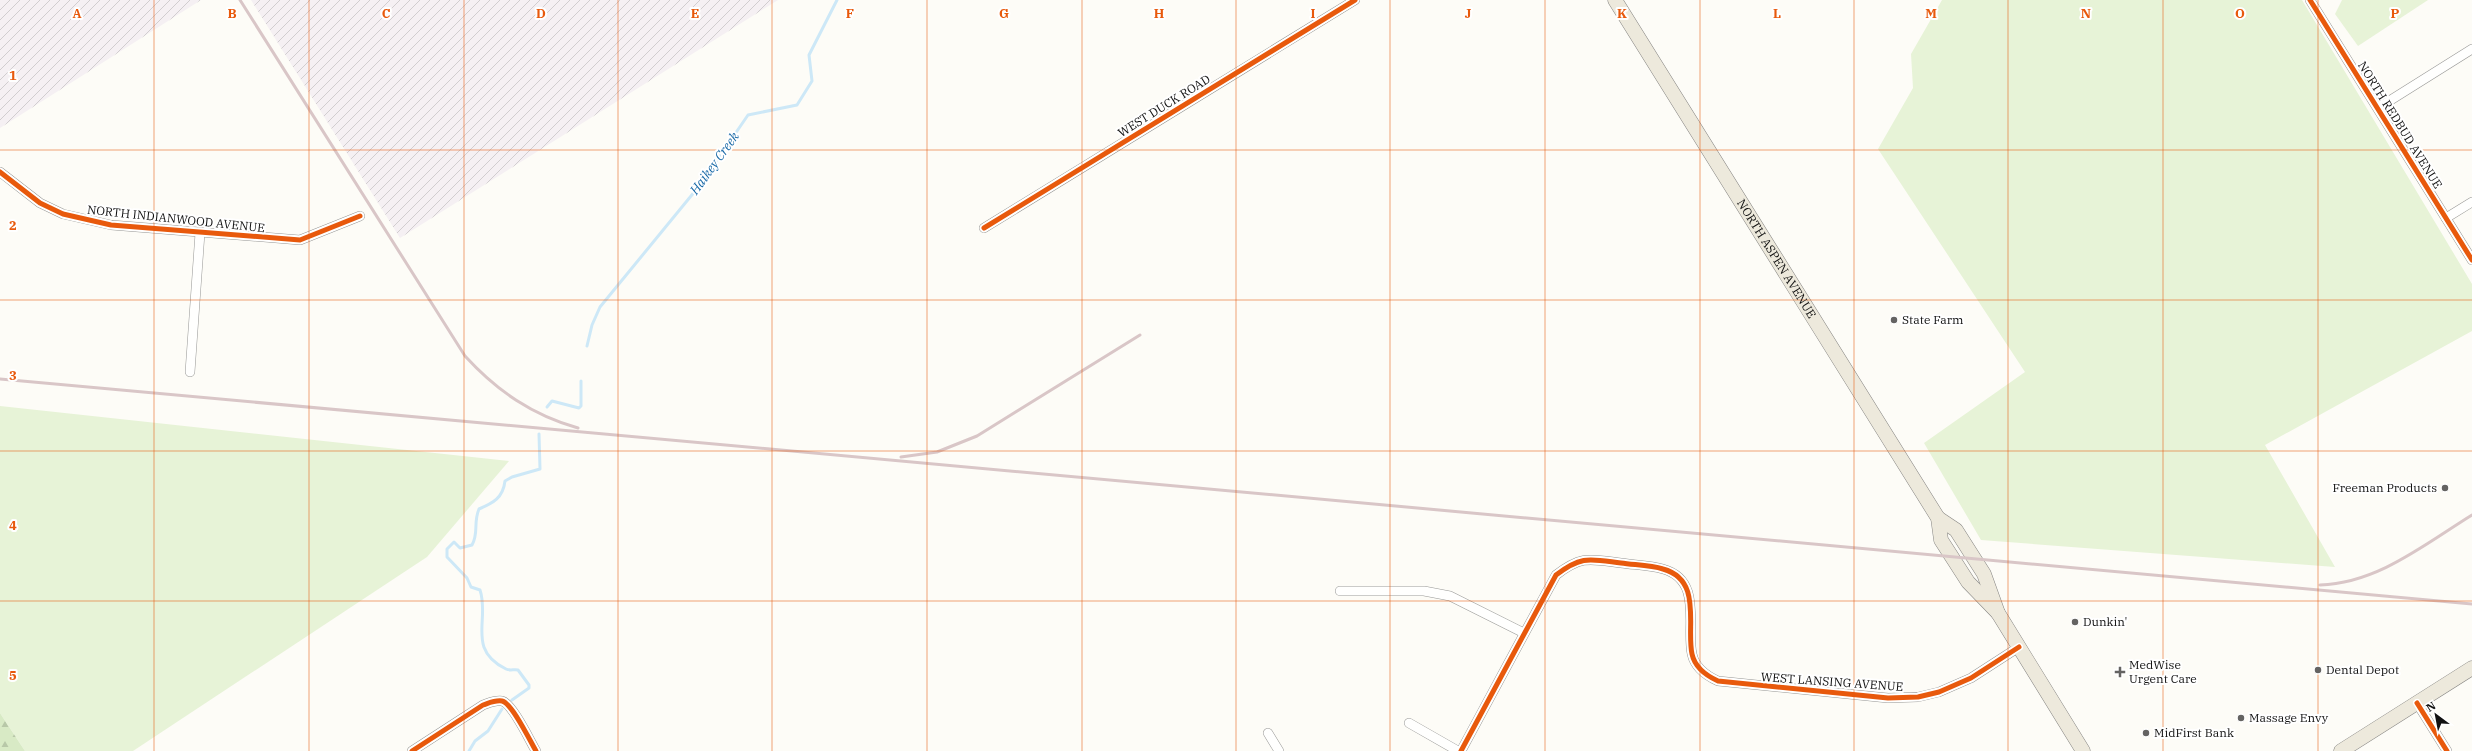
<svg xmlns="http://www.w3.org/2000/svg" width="2472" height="751" font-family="'IBM Plex Serif',serif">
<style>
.industrial{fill:url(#industrial-furrows)}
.grass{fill:#e7f3d7}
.forest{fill:url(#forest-firs)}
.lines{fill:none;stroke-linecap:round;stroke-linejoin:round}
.stream{stroke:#cde8f7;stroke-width:3}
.minor-casing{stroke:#979795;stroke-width:10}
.primary-casing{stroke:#858482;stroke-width:15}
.minor{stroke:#fffffe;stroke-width:9}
.primary{stroke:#ede9dc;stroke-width:14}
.rail{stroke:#d9c6c7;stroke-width:3}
.cycleway-casing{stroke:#fff;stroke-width:8}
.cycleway{stroke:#e8590c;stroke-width:5}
.grid{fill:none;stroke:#e8590c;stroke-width:1;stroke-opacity:0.55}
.poi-dot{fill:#646362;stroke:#fff;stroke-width:1.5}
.labels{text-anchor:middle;stroke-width:4;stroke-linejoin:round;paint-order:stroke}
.street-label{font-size:12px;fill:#111;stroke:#fff}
.poi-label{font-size:12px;fill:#111;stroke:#fff;text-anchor:start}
.water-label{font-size:13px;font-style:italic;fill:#1768a6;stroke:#fff}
.grid-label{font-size:13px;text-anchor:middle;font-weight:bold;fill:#e8590c;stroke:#fff;stroke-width:4;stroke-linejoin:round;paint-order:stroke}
</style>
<defs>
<pattern id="industrial-furrows" width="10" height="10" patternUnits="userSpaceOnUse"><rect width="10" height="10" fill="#f5f0f3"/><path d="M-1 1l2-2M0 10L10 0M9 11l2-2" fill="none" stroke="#d1cdcf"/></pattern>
<pattern id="forest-firs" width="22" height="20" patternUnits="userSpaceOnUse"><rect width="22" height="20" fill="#d8eac5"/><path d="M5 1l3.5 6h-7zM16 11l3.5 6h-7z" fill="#b8c8a8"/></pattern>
</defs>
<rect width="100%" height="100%" fill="#fdfcf7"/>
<g class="industrial">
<path d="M0 0H201L0 128Z"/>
<path d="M251 0H778L400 238Z"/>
</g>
<g class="grass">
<path d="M1942 0H2302L2472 284V331L2265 445 2335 567 1981 540 1924 443 2025 372 1878 149 1913 88 1911 54Z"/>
<path d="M2342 0H2428L2358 46 2335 14Z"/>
<path d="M0 406 509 461 427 557 133 751H25L0 713Z"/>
</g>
<path class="forest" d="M0 713 25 751H0Z"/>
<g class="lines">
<g class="stream">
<path d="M587 346 592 325 600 307 700 185 748 115 797 105 812 81 809 55 837 0"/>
<path d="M547 407 552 401 579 408 581 406V381"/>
<path d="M512 700 529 688V685L518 670C514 669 510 671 506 669 466 649 490 620 480 590L471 587 467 578 447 557V549L454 542 460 548 472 545C479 533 473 523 479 509 493 503 503 498 505 481L512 477 540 469 539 434"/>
<path d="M469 751 475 741 488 731 502 709"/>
</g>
<defs>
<g id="minor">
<path d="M2310 0 2472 260"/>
<path d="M2378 108 2472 49"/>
<path d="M0 172 40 203 63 214 111 225 300 240 360 216"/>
<path d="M2446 218 2472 202"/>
<path d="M984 228 1355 0"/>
<path d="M190 372 200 233"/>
<path d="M1340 591H1424L1450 596 1524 633"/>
<path d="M2417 703 2447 751"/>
<path d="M1409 723 1458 751"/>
<path d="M1268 733 1279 751"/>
<path d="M412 751 483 705C489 703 495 700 502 701 512 703 530 741 536 751"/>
<path d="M1461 751 1556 575C1582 555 1590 559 1621 563 1634 565 1650 565 1663 569 1703 580 1686 626 1692 654 1695 668 1707 676 1718 681L1888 698 1918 697 1939 692 1971 678 2019 647"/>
</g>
<g id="primary">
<path id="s1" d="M1615 0 1938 518 1941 540 1968 582 1998 613"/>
<path d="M1938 518 1956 530 1984 574 1998 613 2083 751"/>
<path d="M2341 751 2472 668"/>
</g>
</defs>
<use href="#minor" class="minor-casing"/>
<use href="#primary" class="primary-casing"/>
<use href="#minor" class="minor"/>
<use href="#primary" class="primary"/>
<g class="rail">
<path d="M240 0 465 356C497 391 532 415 578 428"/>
<path d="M0 379 2472 604"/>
<path d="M901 457 937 452 977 436 1140 335"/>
<path d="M2320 585C2378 583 2425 544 2472 515"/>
</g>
<defs>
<g id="cycleway">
<path d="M2310 0 2472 260"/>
<path d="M0 172 40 203 63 214 111 225 300 240 360 216"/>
<path d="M984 228 1355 0"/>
<path d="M2417 703 2447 751"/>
<path d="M412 751 483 705C489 703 495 700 502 701 512 703 530 741 536 751"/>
<path d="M1461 751 1556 575C1582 555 1590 559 1621 563 1634 565 1650 565 1663 569 1703 580 1686 626 1692 654 1695 668 1707 676 1718 681L1888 698 1918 697 1939 692 1971 678 2019 647"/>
</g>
</defs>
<use href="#cycleway" class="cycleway-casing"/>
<use href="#cycleway" class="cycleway"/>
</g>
<path class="grid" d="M154 0V751M309 0V751M464 0V751M618 0V751M772 0V751M927 0V751M1082 0V751M1236 0V751M1390 0V751M1545 0V751M1700 0V751M1854 0V751M2008 0V751M2163 0V751M2318 0V751M0 150H2472M0 300H2472M0 451H2472M0 601H2472"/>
<g class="poi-dot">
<circle cx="1894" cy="320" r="4"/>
<circle cx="2445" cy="488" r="4"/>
<circle cx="2075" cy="622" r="4"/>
<circle cx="2318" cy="670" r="4"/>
<path d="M2118 666h4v4h4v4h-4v4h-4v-4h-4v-4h4z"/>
<circle cx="2241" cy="718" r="4"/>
<circle cx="2146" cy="733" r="4"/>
</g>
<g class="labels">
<g class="street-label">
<text transform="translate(1164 106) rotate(-32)" y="4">WEST DUCK ROAD</text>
<text transform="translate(2400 125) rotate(58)" y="4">NORTH REDBUD AVENUE</text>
<text transform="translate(176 219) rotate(6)" y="4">NORTH INDIANWOOD AVENUE</text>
<text dy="4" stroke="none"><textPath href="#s1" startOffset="305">NORTH ASPEN AVENUE</textPath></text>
<text transform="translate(1832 682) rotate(4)" y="4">WEST LANSING AVENUE</text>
</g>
<g class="poi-label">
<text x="1902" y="324">State Farm</text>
<text x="2437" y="492" text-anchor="end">Freeman Products</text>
<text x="2083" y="626">Dunkin'</text>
<text x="2129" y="669">MedWise<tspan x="2129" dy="14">Urgent Care</tspan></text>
<text x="2326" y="674">Dental Depot</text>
<text x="2249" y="722">Massage Envy</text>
<text x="2154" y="737">MidFirst Bank</text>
</g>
<g class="water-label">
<text transform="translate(714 163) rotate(-54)" y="5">Haikey Creek</text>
</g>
</g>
<g class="grid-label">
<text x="77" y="18">A</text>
<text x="232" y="18">B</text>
<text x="386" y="18">C</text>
<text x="541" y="18">D</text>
<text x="695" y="18">E</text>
<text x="850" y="18">F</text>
<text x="1004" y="18">G</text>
<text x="1159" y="18">H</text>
<text x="1313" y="18">I</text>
<text x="1468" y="18">J</text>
<text x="1622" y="18">K</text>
<text x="1777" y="18">L</text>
<text x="1931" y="18">M</text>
<text x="2086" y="18">N</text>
<text x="2240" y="18">O</text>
<text x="2395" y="18">P</text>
<text x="13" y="80">1</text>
<text x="13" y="230">2</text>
<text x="13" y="380">3</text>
<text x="13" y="530">4</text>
<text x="13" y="680">5</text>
</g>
<g transform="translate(2436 715) rotate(328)" stroke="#ffffff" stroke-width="3" paint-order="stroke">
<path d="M0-3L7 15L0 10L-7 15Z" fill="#111111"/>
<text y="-6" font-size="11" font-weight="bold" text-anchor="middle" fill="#111111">N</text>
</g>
</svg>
